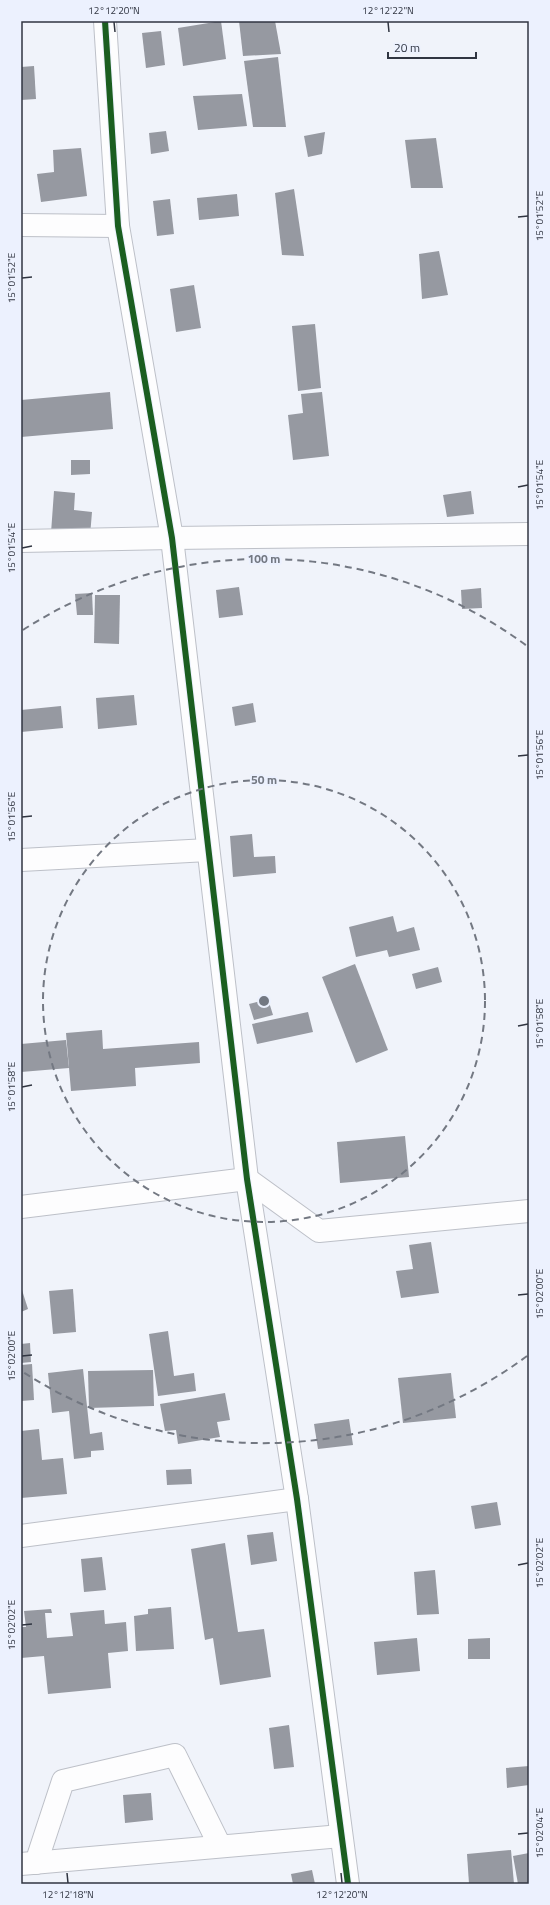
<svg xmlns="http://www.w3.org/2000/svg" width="550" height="1905" font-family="'Titillium Web',sans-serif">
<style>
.building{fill:#9699a1}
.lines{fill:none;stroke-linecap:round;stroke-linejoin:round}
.street-casing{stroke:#bdc0c8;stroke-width:24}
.street{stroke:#fdfdfe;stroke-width:22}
.cycleway-casing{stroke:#ecf1fe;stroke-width:8}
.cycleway{stroke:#1b5e20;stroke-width:6}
.ticks{fill:none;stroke:#303541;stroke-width:1.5}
.ring{fill:none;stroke:#737882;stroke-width:2;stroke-dasharray:7 5}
.centre{fill:#737882;stroke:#ecf1fe;stroke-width:2}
.ring-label{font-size:12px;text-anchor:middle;font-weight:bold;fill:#737882;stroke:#ecf1fe;stroke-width:4;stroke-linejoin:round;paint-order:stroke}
.neatline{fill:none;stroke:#303541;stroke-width:1.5}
.ticks-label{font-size:10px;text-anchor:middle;fill:#303541}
</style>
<rect width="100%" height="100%" fill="#f0f3fa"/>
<g class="building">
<path d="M221 21 226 59 183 66 178 28Z"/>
<path d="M239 21H275L281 54 243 56Z"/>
<path d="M161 31 165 65 146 68 142 33Z"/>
<path d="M278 57 286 127H253L244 61Z"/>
<path d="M34 66 36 99 21 100V67Z"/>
<path d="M242 94 247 126 198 130 193 96Z"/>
<path d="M166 131 169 151 151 154 149 133Z"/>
<path d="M325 132 322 154 308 157 304 136Z"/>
<path d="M436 138 443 188H411L405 140Z"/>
<path d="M81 148 87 196 41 202 37 174 54 172 53 150Z"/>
<path d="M294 189 304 256 282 255 275 193Z"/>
<path d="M237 194 239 216 199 220 197 198Z"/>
<path d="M170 199 174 234 157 236 153 201Z"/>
<path d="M439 251 448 295 422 299 419 254Z"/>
<path d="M194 285 201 328 176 332 170 289Z"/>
<path d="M315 324 321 388 298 391 292 326Z"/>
<path d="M110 392 113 429 21 437V400Z"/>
<path d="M322 392 329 456 293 460 288 415 303 413 301 394Z"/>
<path d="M71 460H90V474L71 475Z"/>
<path d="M54 491 75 493 74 510 92 512 90 536 51 533Z"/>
<path d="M471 491 474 514 447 517 443 495Z"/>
<path d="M239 587 243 615 219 618 216 590Z"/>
<path d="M481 588 482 608 462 609 461 590Z"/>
<path d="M92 593 93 615H77L75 594Z"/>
<path d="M95 595H120L119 644 94 643Z"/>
<path d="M134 695 137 725 98 729 96 698Z"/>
<path d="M253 703 256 722 235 726 232 707Z"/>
<path d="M61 706 63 728 21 732V710Z"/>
<path d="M252 834 254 857 275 856 276 873 233 877 230 836Z"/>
<path d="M393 916 397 932 414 927 420 950 389 957 387 950 356 957 349 927Z"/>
<path d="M355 964 388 1050 356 1063 322 977Z"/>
<path d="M438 967 442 982 416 989 412 974Z"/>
<path d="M268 999 273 1015 254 1020 249 1004Z"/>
<path d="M308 1012 313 1032 257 1044 252 1024Z"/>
<path d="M102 1030 103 1049 199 1042 200 1063 135 1068 136 1086 71 1091 66 1033Z"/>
<path d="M66 1040 69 1068 21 1072V1044Z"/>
<path d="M405 1136 409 1177 340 1183 337 1142Z"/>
<path d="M431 1242 439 1293 401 1298 396 1271 413 1269 409 1245Z"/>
<path d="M21 1287 28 1309 21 1312Z"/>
<path d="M73 1289 76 1332 53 1334 49 1291Z"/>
<path d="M168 1331 174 1376 194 1373 196 1391 158 1396 149 1334Z"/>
<path d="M30 1343 31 1362 21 1363V1344Z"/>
<path d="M32 1364 34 1400 21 1401V1365Z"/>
<path d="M83 1369 90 1434 102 1432 104 1450 91 1451V1457L74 1459 69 1411 52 1413 48 1373Z"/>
<path d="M153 1370 154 1406 89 1408 88 1371Z"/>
<path d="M451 1373 456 1418 403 1423 398 1378Z"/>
<path d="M225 1393 230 1420 217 1422 220 1437 178 1444 176 1430 165 1431 160 1404Z"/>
<path d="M349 1419 353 1445 318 1449 314 1424Z"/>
<path d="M39 1429 42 1460 63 1458 67 1494 21 1498V1431Z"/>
<path d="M191 1469 192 1484 167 1485 166 1470Z"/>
<path d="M497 1502 501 1525 475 1529 471 1506Z"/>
<path d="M273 1532 277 1561 251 1565 247 1535Z"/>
<path d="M225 1543 238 1632 264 1629 271 1677 220 1685 213 1638 205 1640 191 1549Z"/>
<path d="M102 1557 106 1590 84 1592 81 1559Z"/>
<path d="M435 1570 439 1614 417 1615 414 1572Z"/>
<path d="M171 1607 174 1649 136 1651 134 1616 148 1614V1609Z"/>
<path d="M51 1609 52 1613H45L47 1638 73 1636 70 1613 104 1610 105 1624 126 1622 128 1651 108 1653 111 1688 48 1694 44 1656 21 1658V1627H26L24 1611Z"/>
<path d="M417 1638 420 1671 377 1675 374 1642Z"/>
<path d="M490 1638V1659H468V1639Z"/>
<path d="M289 1725 294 1767 274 1769 269 1728Z"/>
<path d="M529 1766V1785L507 1788 506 1768Z"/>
<path d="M151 1793 153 1820 125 1823 123 1795Z"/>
<path d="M511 1850 514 1884H469L467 1854Z"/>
<path d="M529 1853V1884H518L513 1856Z"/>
<path d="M312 1870 315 1884H293L291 1874Z"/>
</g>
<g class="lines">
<defs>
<g id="street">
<path d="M105 21 118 226 172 538 247 1179 297 1499 348 1884"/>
<path d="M21 225 118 226"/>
<path d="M21 541 172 538 529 534"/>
<path d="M21 860 208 850"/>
<path d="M21 1207 247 1179 319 1231 529 1211"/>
<path d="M21 1536 297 1499"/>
<path d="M36 1863 63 1781 175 1755 220 1846"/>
<path d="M21 1864 341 1836"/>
</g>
</defs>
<use href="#street" class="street-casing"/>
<use href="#street" class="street"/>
<defs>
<path id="cycleway" d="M105 21 118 226 172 538 247 1179 297 1499 348 1884"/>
</defs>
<use href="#cycleway" class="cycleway-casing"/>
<use href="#cycleway" class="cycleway"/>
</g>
<path class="ticks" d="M114 22 115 32M388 22 389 32M518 217 528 216M22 278 32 277M518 487 528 485M22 548 32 546M518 756 528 755M22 817 32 816M518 1026 528 1024M22 1087 32 1085M518 1295 528 1294M22 1356 32 1355M518 1565 528 1563M22 1625 32 1624M518 1834 528 1833M67 1873 68 1883M341 1873 342 1883"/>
<g class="ring">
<circle cx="264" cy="1001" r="221"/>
<path d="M527 1356A442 442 0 0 1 23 1372M23 630A442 442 0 0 1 527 646"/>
</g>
<circle cx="264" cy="1001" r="6" class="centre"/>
<g class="ring-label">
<text x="264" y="563">100 m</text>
<text x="264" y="784">50 m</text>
</g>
<rect width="550" height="1905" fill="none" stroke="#ecf1fe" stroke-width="44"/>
<path d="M388 52v6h88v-6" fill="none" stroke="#303541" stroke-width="2"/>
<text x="394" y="52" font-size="12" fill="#303541" stroke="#ecf1fe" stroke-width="3" paint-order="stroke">20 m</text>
<rect x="22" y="22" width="506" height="1861" class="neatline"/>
<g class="ticks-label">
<text x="114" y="14">12°12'20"N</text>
<text x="388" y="14">12°12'22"N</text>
<text transform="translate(539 216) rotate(-90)" y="4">15°01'52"E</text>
<text transform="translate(11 278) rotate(-90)" y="4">15°01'52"E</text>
<text transform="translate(539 485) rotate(-90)" y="4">15°01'54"E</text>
<text transform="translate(11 548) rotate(-90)" y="4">15°01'54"E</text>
<text transform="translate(539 755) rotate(-90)" y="4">15°01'56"E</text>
<text transform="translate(11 817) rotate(-90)" y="4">15°01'56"E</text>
<text transform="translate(539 1024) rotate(-90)" y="4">15°01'58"E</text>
<text transform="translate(11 1087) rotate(-90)" y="4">15°01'58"E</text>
<text transform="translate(539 1294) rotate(-90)" y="4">15°02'00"E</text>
<text transform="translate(11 1356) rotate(-90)" y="4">15°02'00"E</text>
<text transform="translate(539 1563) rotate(-90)" y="4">15°02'02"E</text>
<text transform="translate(11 1625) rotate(-90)" y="4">15°02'02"E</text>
<text transform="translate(539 1833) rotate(-90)" y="4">15°02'04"E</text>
<text x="68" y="1898">12°12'18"N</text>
<text x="342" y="1898">12°12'20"N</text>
</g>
</svg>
